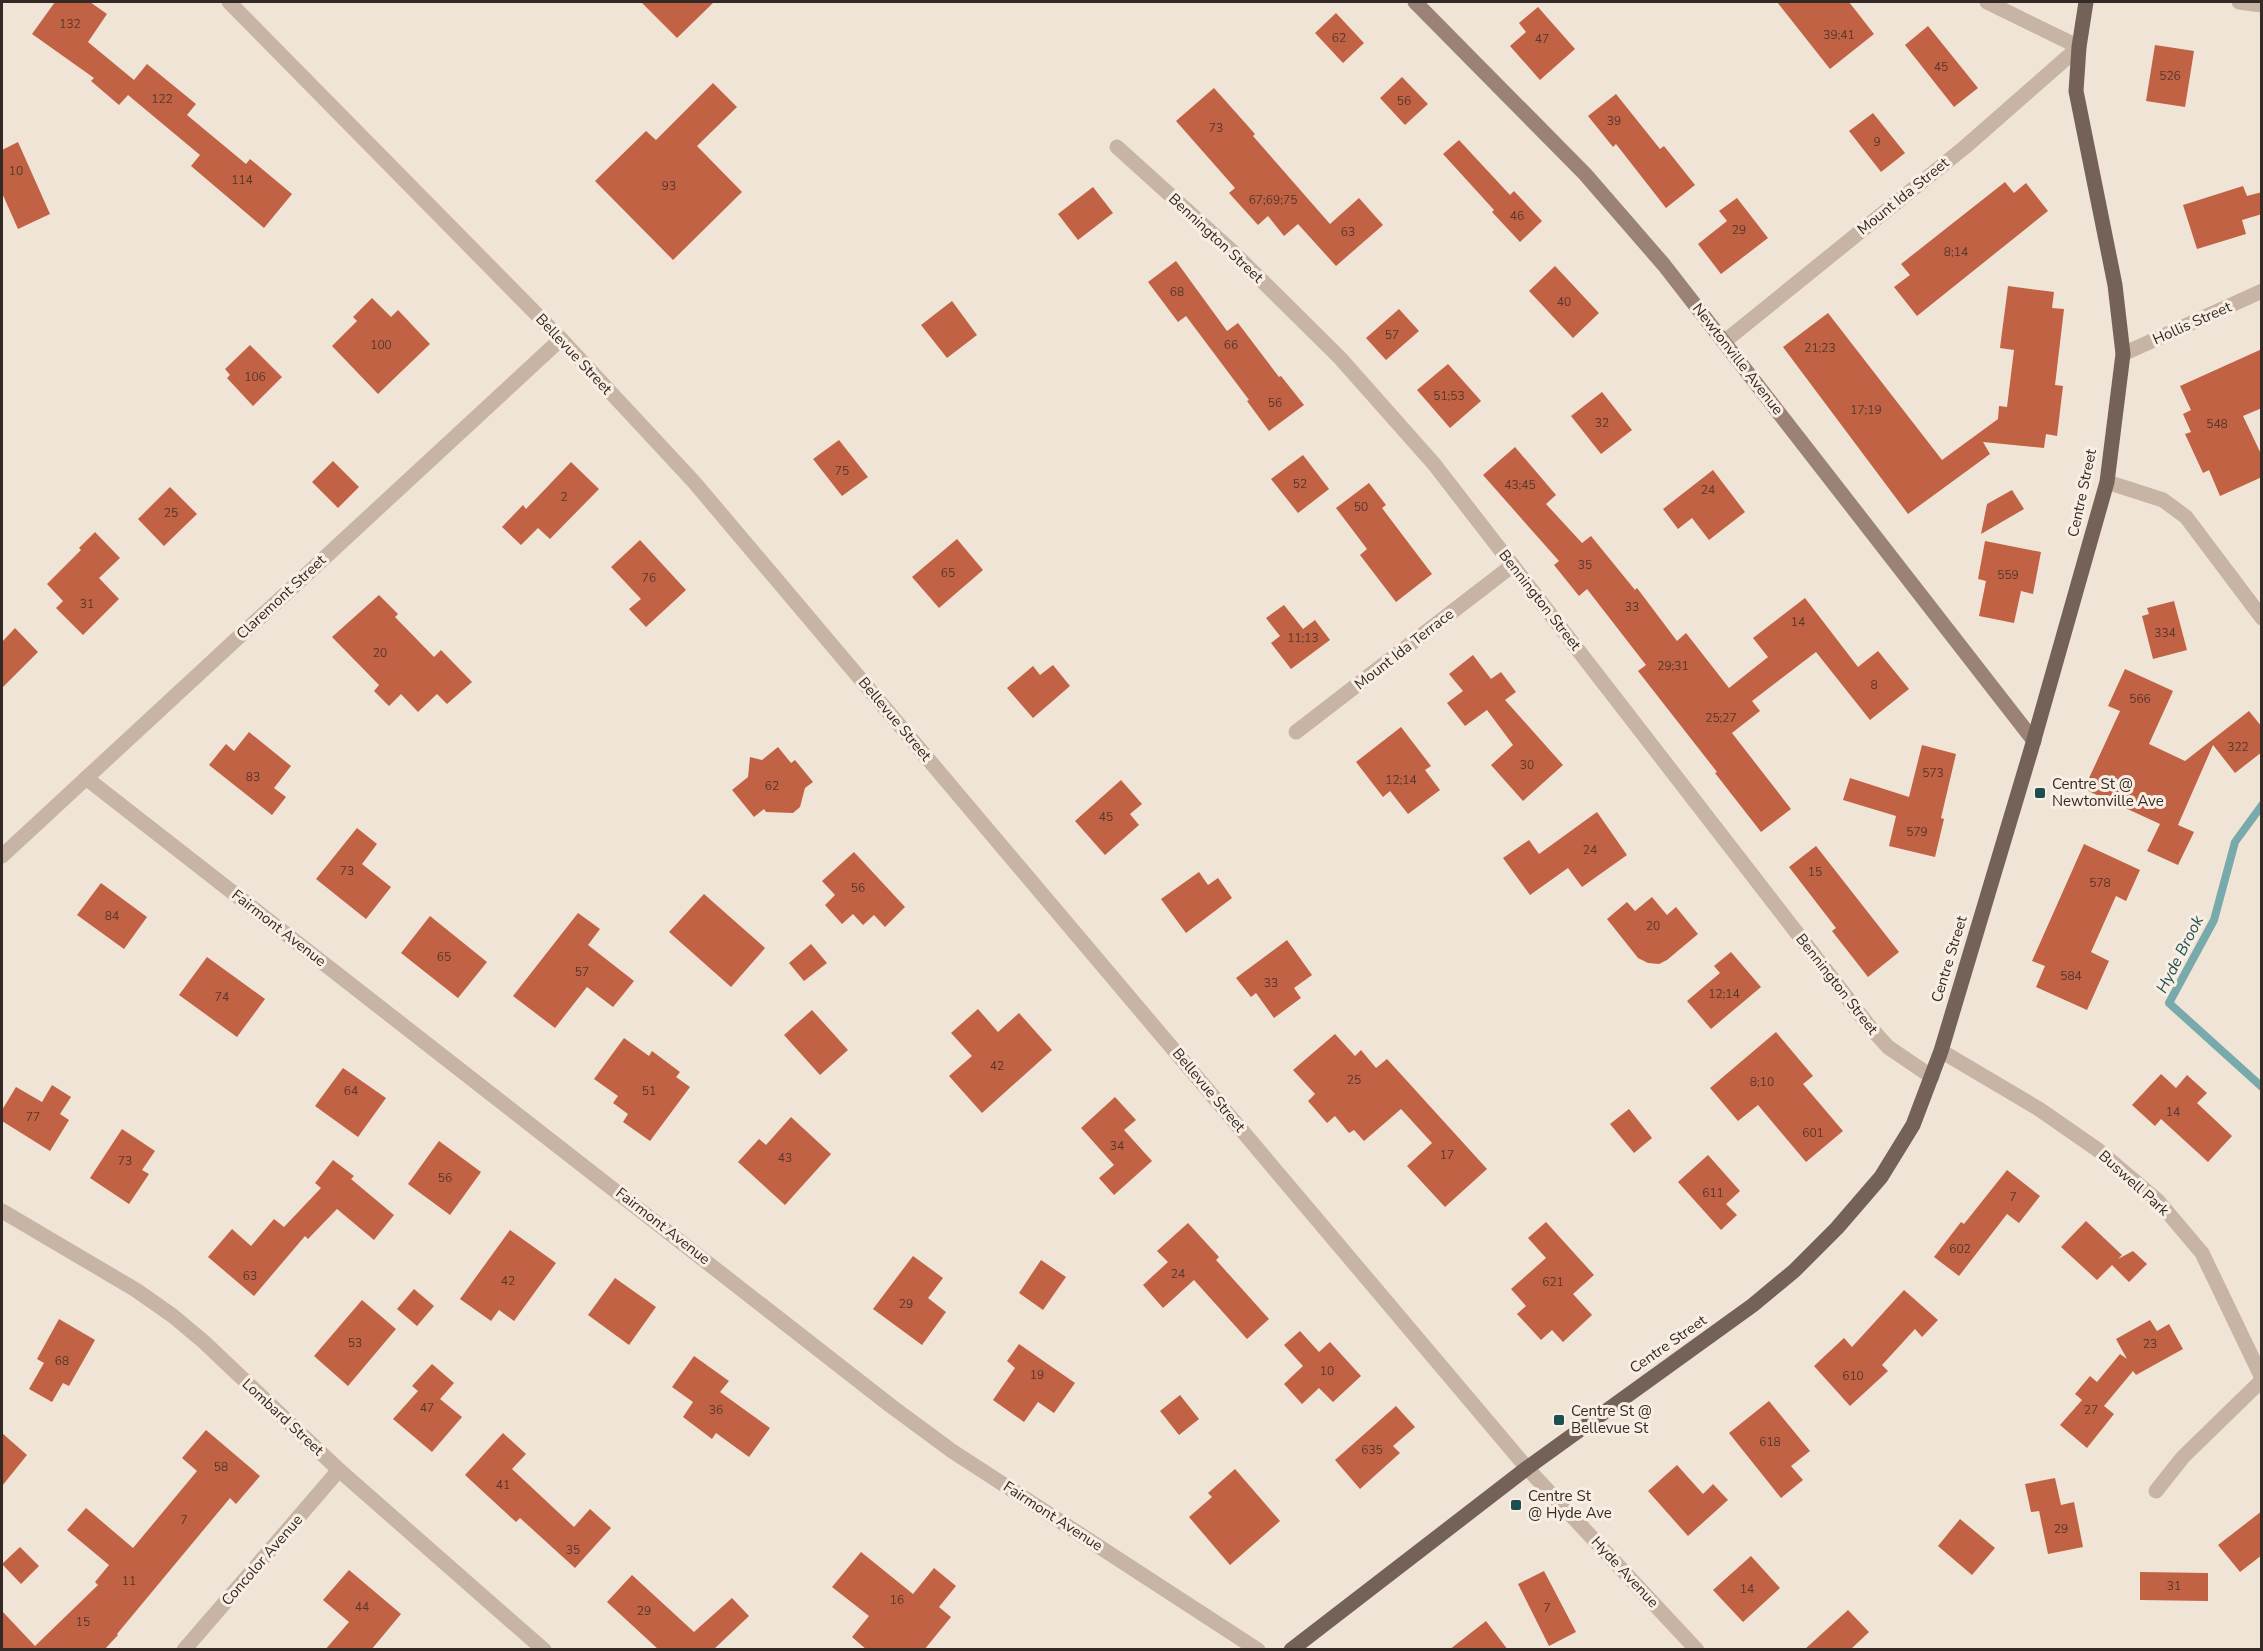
<svg xmlns="http://www.w3.org/2000/svg" width="2263" height="1651" font-family="'Nunito Sans',sans-serif">
<style>
.lines{fill:none;stroke-linecap:round;stroke-linejoin:round}
.stream{stroke:#78a9ab;stroke-width:8}
.building{fill:#c16244}
.minor{stroke:#c7b4a4;stroke-width:15}
.secondary{stroke:#9a8376;stroke-width:15}
.primary{stroke:#746157;stroke-width:15}
.poi-dot{fill:#1d4f52;stroke:#f8eee3;stroke-width:2}
.labels{text-anchor:middle;stroke-width:6;stroke-linejoin:round;paint-order:stroke}
.number-label{font-size:12px;fill:#56382d}
.street-label{font-size:15px;fill:#332a25;stroke:#f8eee3}
.poi-label{font-size:15px;fill:#332a25;stroke:#f8eee3;text-anchor:start}
.water-label{font-size:16px;font-style:italic;fill:#1d4f52;stroke:#f8eee3}
</style>
<rect width="100%" height="100%" fill="#f0e4d7"/>
<g class="lines">
<path class="stream" d="M2262 805 2235 842 2214 920 2169 1003 2262 1087"/>
</g>
<g class="building">
<path d="M55 2H90L107 14 88 42 134 80 147 64 196 104 187 115 246 164 250 159 292 194 264 228 191 166 200 155 128 95 119 105 91 81 94 78 32 34Z"/>
<path d="M641 2H714L677 38Z"/>
<path d="M1777 2H1849L1874 34 1830 69Z"/>
<path d="M1538 7 1575 49 1540 80 1510 46 1526 32 1519 23Z"/>
<path d="M1336 13 1364 43 1343 63 1315 33Z"/>
<path d="M1928 26 1978 88 1954 107 1905 45Z"/>
<path d="M2155 45 2194 51 2185 107 2146 101Z"/>
<path d="M1402 77 1428 104 1405 125 1380 98Z"/>
<path d="M713 83 737 107 697 146 742 192 673 260 595 181 646 131 656 140Z"/>
<path d="M1214 88 1255 134 1253 136 1330 224 1359 198 1383 225 1336 266 1298 224 1284 236 1268 216 1258 225 1229 193 1235 188 1176 121Z"/>
<path d="M1616 94 1660 149 1664 146 1695 185 1666 208 1616 144 1613 147 1588 116Z"/>
<path d="M1873 113 1905 153 1881 172 1849 131Z"/>
<path d="M1459 140 1510 195 1514 191 1542 221 1520 242 1492 212 1494 210 1443 154Z"/>
<path d="M18 142 50 214 18 229 2 193V150Z"/>
<path d="M2005 182 2014 193 2026 183 2048 211 1917 316 1894 287 1910 275 1901 264Z"/>
<path d="M2243 186 2247 196 2262 192V214L2242 220 2246 234 2197 249 2183 205Z"/>
<path d="M1093 187 1113 213 1078 240 1058 214Z"/>
<path d="M1737 198 1768 238 1721 274 1698 244 1727 221 1719 211Z"/>
<path d="M1176 261 1227 331 1238 323 1279 377 1281 376 1304 405 1269 431 1247 401 1249 400 1186 316 1178 322 1148 282Z"/>
<path d="M1555 266 1599 313 1573 338 1529 291Z"/>
<path d="M2008 286 2054 292 2052 308 2064 309 2055 385 2063 386 2057 436 2046 434 2044 448 1983 442 1990 454 1908 514 1783 347 1828 313 1942 460 1998 419 1999 406 2007 407 2014 350 2000 348Z"/>
<path d="M372 298 391 317 398 310 430 344 378 394 332 346 357 321 353 317Z"/>
<path d="M952 301 977 335 947 358 921 325Z"/>
<path d="M1399 309 1419 331 1386 360 1366 338Z"/>
<path d="M250 345 282 377 253 406 227 378 230 375 225 369Z"/>
<path d="M2262 349V408L2243 416 2262 456V477L2220 496 2209 470 2203 473 2185 434 2191 432 2183 414 2191 410 2180 386Z"/>
<path d="M1448 364 1481 401 1450 428 1417 390Z"/>
<path d="M1602 392 1632 430 1601 454 1571 416Z"/>
<path d="M839 440 868 477 842 496 813 459Z"/>
<path d="M1515 447 1556 495 1546 504 1582 543 1591 536 1635 590 1637 588 1677 641 1686 633 1729 688 1768 657 1753 638 1805 598 1858 667 1878 651 1909 689 1870 720 1816 652 1752 701 1760 711 1732 733 1791 809 1761 832 1715 773 1717 772 1638 671 1646 665 1587 589 1579 596 1554 565 1559 561 1483 475Z"/>
<path d="M1303 455 1329 489 1298 513 1271 479Z"/>
<path d="M333 461 359 487 338 508 312 482Z"/>
<path d="M571 462 599 489 550 539 538 528 521 545 502 527 523 505 526 509Z"/>
<path d="M1713 470 1745 512 1709 540 1692 518 1678 529 1663 509Z"/>
<path d="M1369 483 1386 505 1382 508 1432 574 1396 602 1360 555 1367 549 1336 508Z"/>
<path d="M170 487 197 514 164 546 138 519Z"/>
<path d="M2012 490 2024 509 1981 534 1987 504Z"/>
<path d="M95 532 120 558 99 578 119 599 83 635 56 608 63 601 47 584 81 550 79 548Z"/>
<path d="M957 539 983 570 939 608 912 577Z"/>
<path d="M640 540 686 590 646 627 629 609 641 599 611 567Z"/>
<path d="M1985 541 2041 552 2033 594 2021 591 2014 623 1979 616 1986 581 1978 579Z"/>
<path d="M379 595 398 614 395 617 434 657 441 650 472 682 447 704 437 694 418 712 401 694 389 706 374 691 379 685 332 637Z"/>
<path d="M2174 601 2187 650 2153 659 2142 616 2149 614 2147 608Z"/>
<path d="M1284 605 1303 629 1315 620 1330 640 1291 669 1271 643 1280 636 1266 618Z"/>
<path d="M15 628 38 652 2 688V642Z"/>
<path d="M1473 655 1491 679 1501 672 1516 692 1505 700 1563 765 1523 801 1491 765 1513 745 1487 710 1465 726 1447 703 1463 691 1449 674Z"/>
<path d="M1053 665 1070 686 1033 718 1007 688 1033 666 1040 675Z"/>
<path d="M2125 669 2173 691 2149 744 2185 761 2249 711 2262 727V752L2235 773 2213 745 2178 825 2194 832 2178 865 2147 851 2160 824 2084 789 2120 711 2108 706Z"/>
<path d="M1401 727 1431 766 1425 770 1440 790 1408 814 1390 791 1383 797 1356 762Z"/>
<path d="M249 732 291 766 274 788 286 797 272 815 209 765 226 744 234 751Z"/>
<path d="M1922 745 1956 754 1941 818 1944 819 1935 857 1889 846 1896 816 1843 800 1850 778 1909 797Z"/>
<path d="M778 747 791 763 795 760 813 782 805 788 800 807 793 813 766 812 764 809 754 817 732 790 748 777 750 757 762 760Z"/>
<path d="M1121 780 1142 804 1130 814 1139 825 1105 855 1075 821Z"/>
<path d="M1597 812 1627 855 1582 887 1568 868 1530 895 1503 858 1529 840 1539 854Z"/>
<path d="M357 828 377 844 362 864 391 887 366 919 316 879Z"/>
<path d="M2084 844 2140 870 2126 901 2116 896 2091 952 2109 961 2087 1010 2036 987 2045 966 2032 961Z"/>
<path d="M1816 846 1899 952 1868 977 1832 931 1836 928 1789 867Z"/>
<path d="M854 852 905 907 885 927 874 915 863 925 853 914 842 924 825 905 835 895 822 881Z"/>
<path d="M1199 872 1208 885 1218 878 1232 898 1186 933 1161 899Z"/>
<path d="M101 883 147 917 124 949 77 915Z"/>
<path d="M704 894 765 948 731 987 669 932Z"/>
<path d="M1652 897 1667 915 1676 907 1698 934 1667 960 1659 964 1648 963 1638 958 1607 919 1627 902 1635 911Z"/>
<path d="M578 913 600 929 588 945 634 981 613 1007 587 987 555 1028 513 996Z"/>
<path d="M430 916 487 962 458 998 401 953Z"/>
<path d="M1287 940 1312 975 1294 988 1301 998 1274 1018 1256 993 1251 997 1236 978Z"/>
<path d="M811 944 827 963 804 981 789 963Z"/>
<path d="M1731 952 1761 987 1711 1029 1687 1001 1720 973 1714 966Z"/>
<path d="M207 957 265 999 237 1037 179 995Z"/>
<path d="M978 1009 998 1032 1019 1013 1052 1050 982 1113 949 1076 972 1056 951 1033Z"/>
<path d="M812 1010 848 1050 820 1075 784 1035Z"/>
<path d="M1776 1032 1813 1076 1803 1084 1843 1131 1806 1162 1758 1105 1738 1121 1710 1088Z"/>
<path d="M1335 1034 1355 1056 1361 1050 1376 1068 1387 1059 1487 1169 1445 1207 1407 1166 1432 1143 1401 1109 1364 1141 1354 1130 1349 1133 1335 1116 1327 1123 1308 1101 1315 1094 1293 1070Z"/>
<path d="M624 1038 649 1056 652 1051 680 1072 676 1077 690 1087 650 1141 623 1122 628 1114 613 1103 618 1096 594 1079Z"/>
<path d="M343 1068 386 1098 358 1137 315 1106Z"/>
<path d="M2161 1074 2176 1088 2187 1075 2207 1093 2197 1103 2232 1136 2208 1162 2161 1119 2155 1126 2132 1105Z"/>
<path d="M52 1085 71 1097 60 1114 69 1120 50 1151 2 1121V1110L16 1087 42 1102Z"/>
<path d="M1115 1097 1136 1120 1124 1130 1152 1161 1114 1195 1099 1178 1114 1165 1081 1128Z"/>
<path d="M1629 1109 1652 1138 1634 1153 1610 1124Z"/>
<path d="M791 1117 831 1154 785 1205 738 1162 759 1139 766 1145Z"/>
<path d="M122 1129 155 1151 142 1170 149 1174 129 1204 90 1178Z"/>
<path d="M439 1141 481 1172 450 1215 408 1184Z"/>
<path d="M1708 1155 1740 1191 1726 1204 1737 1215 1721 1230 1678 1182Z"/>
<path d="M333 1160 354 1176 351 1179 394 1215 374 1240 337 1209 308 1239 305 1236 254 1296 208 1257 232 1229 251 1246 274 1219 284 1227 321 1188 315 1183Z"/>
<path d="M2007 1170 2040 1196 2019 1223 2007 1214 1959 1276 1934 1257 1961 1222 1964 1224Z"/>
<path d="M2086 1221 2122 1255 2118 1259 2133 1251 2147 1264 2129 1282 2112 1265 2097 1280 2061 1247Z"/>
<path d="M1546 1222 1594 1275 1573 1294 1592 1315 1563 1342 1552 1330 1541 1340 1517 1314 1526 1306 1511 1289 1546 1258 1528 1238Z"/>
<path d="M1188 1223 1219 1257 1216 1260 1269 1319 1247 1339 1194 1280 1163 1308 1143 1285 1168 1262 1157 1251Z"/>
<path d="M510 1230 556 1263 514 1321 499 1310 491 1321 460 1299Z"/>
<path d="M913 1256 943 1278 928 1298 946 1312 922 1345 873 1309Z"/>
<path d="M1041 1260 1066 1277 1043 1310 1019 1293Z"/>
<path d="M615 1278 656 1307 629 1345 588 1315Z"/>
<path d="M414 1289 434 1306 417 1326 397 1309Z"/>
<path d="M1904 1290 1938 1320 1922 1337 1915 1329 1882 1365 1888 1371 1850 1406 1814 1366 1844 1338 1852 1347Z"/>
<path d="M362 1300 396 1329 348 1386 314 1356Z"/>
<path d="M59 1319 95 1340 69 1386 63 1383 52 1402 29 1389 44 1363 37 1359Z"/>
<path d="M2150 1320 2157 1331 2169 1324 2183 1349 2136 1375 2133 1371 2104 1406 2114 1414 2087 1448 2060 1425 2082 1400 2075 1394 2090 1376 2097 1382 2120 1354 2127 1359 2116 1339Z"/>
<path d="M1300 1331 1319 1352 1330 1342 1361 1376 1333 1402 1319 1388 1302 1404 1284 1384 1303 1366 1284 1345Z"/>
<path d="M1019 1344 1075 1383 1054 1413 1038 1402 1024 1422 993 1400 1015 1368 1007 1361Z"/>
<path d="M694 1356 729 1381 720 1392 770 1428 749 1457 716 1433 712 1439 683 1417 693 1402 672 1387Z"/>
<path d="M432 1364 454 1383 440 1399 462 1417 432 1452 393 1419 418 1391 412 1386Z"/>
<path d="M1180 1395 1199 1419 1179 1435 1160 1411Z"/>
<path d="M1769 1401 1810 1451 1791 1466 1803 1480 1781 1498 1729 1433Z"/>
<path d="M1396 1406 1415 1427 1393 1446 1400 1453 1360 1489 1335 1460Z"/>
<path d="M206 1430 260 1476 236 1504 230 1498 117 1634 118 1635 104 1650H2V1611L35 1646 98 1585 95 1582 109 1565 67 1530 86 1508 133 1548 197 1471 182 1458Z"/>
<path d="M2 1433 27 1455 2 1486Z"/>
<path d="M503 1433 526 1454 512 1469 574 1527 590 1509 611 1528 575 1568 520 1518 516 1522 465 1475Z"/>
<path d="M1677 1465 1703 1494 1713 1484 1728 1500 1688 1536 1648 1491Z"/>
<path d="M1235 1469 1280 1521 1230 1565 1189 1517 1212 1497 1208 1493Z"/>
<path d="M2055 1478 2061 1505 2074 1502 2083 1547 2048 1554 2039 1511 2031 1512 2025 1484Z"/>
<path d="M2262 1511V1555L2240 1572 2218 1545Z"/>
<path d="M1960 1519 1995 1548 1972 1575 1938 1546Z"/>
<path d="M20 1547 39 1566 21 1584 2 1564Z"/>
<path d="M861 1552 913 1594 934 1568 956 1586 939 1607 951 1617 924 1650H867L852 1637 869 1616 832 1587Z"/>
<path d="M1751 1556 1780 1588 1743 1622 1713 1590Z"/>
<path d="M349 1570 401 1614 371 1650H325L349 1622 323 1600Z"/>
<path d="M1544 1571 1576 1632 1549 1646 1518 1584Z"/>
<path d="M2140 1572 2208 1573V1601L2140 1600Z"/>
<path d="M632 1575 694 1632 732 1598 749 1616 713 1650H659L607 1602Z"/>
<path d="M1848 1610 1869 1632 1850 1650H1804Z"/>
<path d="M1486 1621 1508 1650H1449Z"/>
</g>
<g class="lines">
<g class="minor">
<path d="M229 2 561 339 694 482 1527 1468 1697 1650"/>
<path d="M2239 2 2262 5"/>
<path d="M1117 147 1232 251 1340 358 1434 464 1869 1026 1888 1047 1932 1077"/>
<path d="M1725 341 1965 147 2079 47 1987 2"/>
<path d="M2123 354 2262 291"/>
<path d="M2107 482 2163 500 2186 517 2262 618"/>
<path d="M1296 732 1513 565"/>
<path d="M86 778 891 1406 952 1451 1258 1650"/>
<path d="M2 856 561 339"/>
<path d="M1941 1051 2039 1109 2098 1150 2158 1201 2202 1253 2262 1378"/>
<path d="M2 1211 136 1290 173 1316 204 1342 339 1470 544 1650"/>
<path d="M2156 1491 2183 1457 2262 1380"/>
<path d="M184 1650 339 1470"/>
</g>
<path class="secondary" d="M1415 2 1585 174 1664 265 2034 741"/>
<path class="primary" d="M1291 1650 1527 1468 1753 1305 1794 1271 1837 1228 1881 1177 1913 1125 1941 1051 2031 750 2107 482 2123 354 2115 285 2076 91 2079 47 2086 2"/>
</g>
<g class="poi-dot">
<rect x="2034" y="787" width="12" height="12" rx="3"/>
<rect x="1553" y="1414" width="12" height="12" rx="3"/>
<rect x="1510" y="1499" width="12" height="12" rx="3"/>
</g>
<g class="labels">
<g class="number-label">
<text x="70" y="28">132</text>
<text x="1839" y="39">39;41</text>
<text x="1339" y="42">62</text>
<text x="1542" y="43">47</text>
<text x="1941" y="71">45</text>
<text x="2170" y="80">526</text>
<text x="162" y="103">122</text>
<text x="1404" y="105">56</text>
<text x="1614" y="125">39</text>
<text x="1216" y="132">73</text>
<text x="1877" y="146">9</text>
<text x="16" y="175">10</text>
<text x="242" y="184">114</text>
<text x="669" y="190">93</text>
<text x="1273" y="204">67;69;75</text>
<text x="1517" y="220">46</text>
<text x="1739" y="234">29</text>
<text x="1348" y="236">63</text>
<text x="1956" y="256">8;14</text>
<text x="1177" y="296">68</text>
<text x="1564" y="306">40</text>
<text x="1392" y="339">57</text>
<text x="381" y="349">100</text>
<text x="1231" y="349">66</text>
<text x="1820" y="352">21;23</text>
<text x="255" y="381">106</text>
<text x="1449" y="400">51;53</text>
<text x="1275" y="407">56</text>
<text x="1866" y="414">17;19</text>
<text x="1602" y="427">32</text>
<text x="2217" y="428">548</text>
<text x="842" y="475">75</text>
<text x="1300" y="488">52</text>
<text x="1520" y="489">43;45</text>
<text x="1708" y="494">24</text>
<text x="564" y="501">2</text>
<text x="1361" y="511">50</text>
<text x="171" y="517">25</text>
<text x="1585" y="569">35</text>
<text x="948" y="577">65</text>
<text x="2008" y="579">559</text>
<text x="649" y="582">76</text>
<text x="87" y="608">31</text>
<text x="1632" y="611">33</text>
<text x="1798" y="626">14</text>
<text x="2165" y="637">334</text>
<text x="1303" y="642">11;13</text>
<text x="380" y="657">20</text>
<text x="1673" y="670">29;31</text>
<text x="1874" y="689">8</text>
<text x="2140" y="703">566</text>
<text x="1721" y="722">25;27</text>
<text x="2238" y="751">322</text>
<text x="1527" y="769">30</text>
<text x="1933" y="777">573</text>
<text x="253" y="781">83</text>
<text x="1401" y="784">12;14</text>
<text x="772" y="790">62</text>
<text x="1106" y="821">45</text>
<text x="1917" y="836">579</text>
<text x="1590" y="854">24</text>
<text x="347" y="875">73</text>
<text x="1815" y="876">15</text>
<text x="2100" y="887">578</text>
<text x="858" y="892">56</text>
<text x="112" y="920">84</text>
<text x="1653" y="930">20</text>
<text x="444" y="961">65</text>
<text x="582" y="976">57</text>
<text x="2071" y="980">584</text>
<text x="1271" y="987">33</text>
<text x="1724" y="998">12;14</text>
<text x="222" y="1001">74</text>
<text x="997" y="1070">42</text>
<text x="1354" y="1084">25</text>
<text x="1762" y="1086">8;10</text>
<text x="351" y="1095">64</text>
<text x="649" y="1095">51</text>
<text x="2173" y="1116">14</text>
<text x="33" y="1121">77</text>
<text x="1813" y="1137">601</text>
<text x="1117" y="1150">34</text>
<text x="1447" y="1159">17</text>
<text x="785" y="1162">43</text>
<text x="125" y="1165">73</text>
<text x="445" y="1182">56</text>
<text x="1713" y="1197">611</text>
<text x="2013" y="1201">7</text>
<text x="1960" y="1253">602</text>
<text x="1178" y="1278">24</text>
<text x="250" y="1280">63</text>
<text x="508" y="1285">42</text>
<text x="1553" y="1286">621</text>
<text x="906" y="1308">29</text>
<text x="355" y="1347">53</text>
<text x="2150" y="1348">23</text>
<text x="62" y="1365">68</text>
<text x="1327" y="1375">10</text>
<text x="1037" y="1379">19</text>
<text x="1853" y="1380">610</text>
<text x="427" y="1412">47</text>
<text x="716" y="1414">36</text>
<text x="2091" y="1414">27</text>
<text x="1770" y="1446">618</text>
<text x="1372" y="1454">635</text>
<text x="221" y="1471">58</text>
<text x="503" y="1489">41</text>
<text x="184" y="1524">7</text>
<text x="2061" y="1533">29</text>
<text x="573" y="1554">35</text>
<text x="129" y="1585">11</text>
<text x="2174" y="1590">31</text>
<text x="1747" y="1593">14</text>
<text x="897" y="1604">16</text>
<text x="362" y="1611">44</text>
<text x="1547" y="1612">7</text>
<text x="644" y="1615">29</text>
<text x="83" y="1626">15</text>
</g>
<g class="street-label">
<text transform="translate(1903 196) rotate(-39)" y="5">Mount Ida Street</text>
<text transform="translate(1216 238) rotate(43)" y="5">Bennington Street</text>
<text transform="translate(2192 323) rotate(-24)" y="5">Hollis Street</text>
<text transform="translate(574 354) rotate(47)" y="5">Bellevue Street</text>
<text transform="translate(1738 359) rotate(52)" y="5">Newtonville Avenue</text>
<text transform="translate(2082 493) rotate(-78)" y="5">Centre Street</text>
<text transform="translate(281 597) rotate(-43)" y="5">Claremont Street</text>
<text transform="translate(1540 600) rotate(52)" y="5">Bennington Street</text>
<text transform="translate(1404 649) rotate(-38)" y="5">Mount Ida Terrace</text>
<text transform="translate(895 719) rotate(50)" y="5">Bellevue Street</text>
<text transform="translate(279 928) rotate(38)" y="5">Fairmont Avenue</text>
<text transform="translate(1949 959) rotate(-73)" y="5">Centre Street</text>
<text transform="translate(1837 984) rotate(52)" y="5">Bennington Street</text>
<text transform="translate(1209 1090) rotate(50)" y="5">Bellevue Street</text>
<text transform="translate(2134 1183) rotate(42)" y="5">Buswell Park</text>
<text transform="translate(663 1226) rotate(38)" y="5">Fairmont Avenue</text>
<text transform="translate(1668 1344) rotate(-35)" y="5">Centre Street</text>
<text transform="translate(283 1417) rotate(43)" y="5">Lombard Street</text>
<text transform="translate(1053 1516) rotate(33)" y="5">Fairmont Avenue</text>
<text transform="translate(262 1560) rotate(-49)" y="5">Concolor Avenue</text>
<text transform="translate(1625 1572) rotate(47)" y="5">Hyde Avenue</text>
</g>
<g class="poi-label">
<text x="2052" y="789">Centre St @<tspan x="2052" dy="17">Newtonville Ave</tspan></text>
<text x="1571" y="1416">Centre St @<tspan x="1571" dy="17">Bellevue St</tspan></text>
<text x="1528" y="1501">Centre St<tspan x="1528" dy="17">@ Hyde Ave</tspan></text>
</g>
<g class="water-label">
<text transform="translate(2179 954) rotate(-63)" y="6">Hyde Brook</text>
</g>
</g>
<rect width="2263" height="1651" fill="none" stroke="#332a25" stroke-width="6"/>
</svg>
